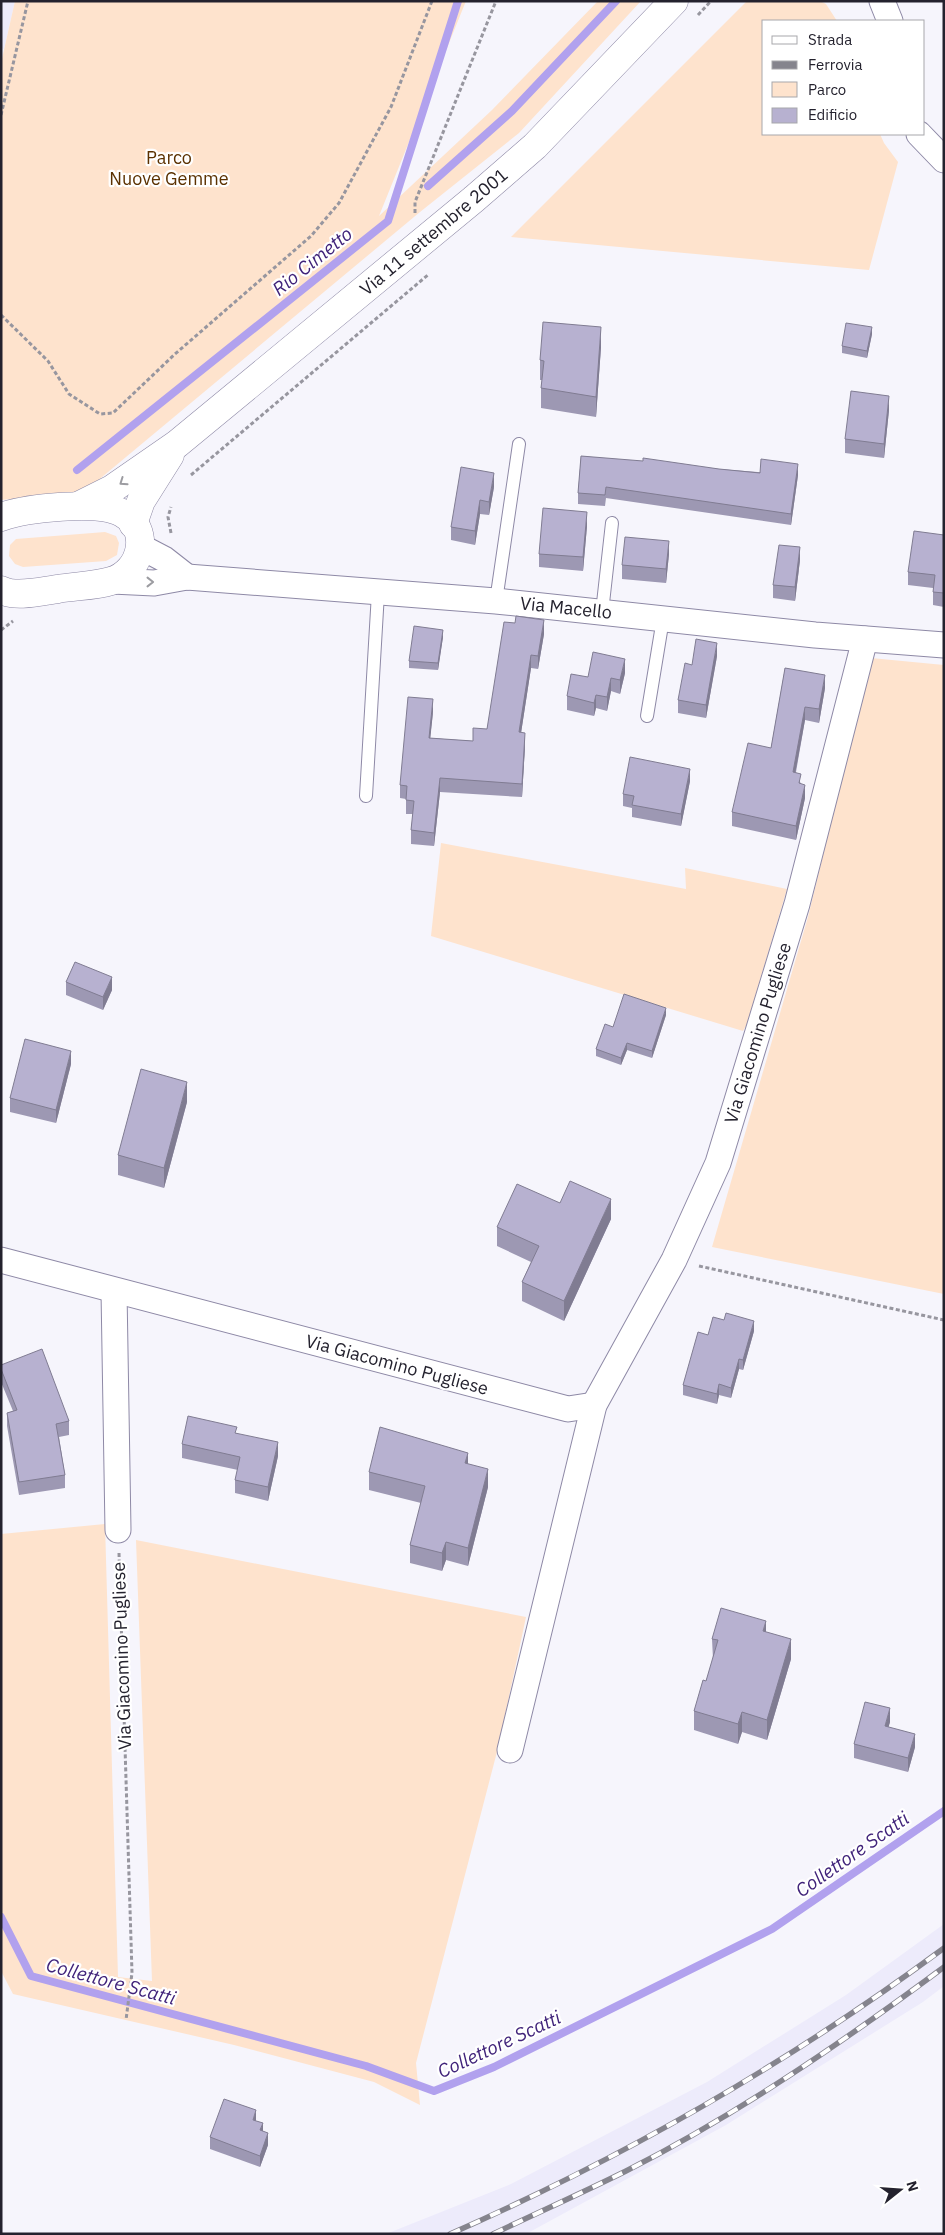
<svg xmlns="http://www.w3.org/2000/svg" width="945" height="2235" font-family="'IBM Plex Sans',sans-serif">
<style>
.built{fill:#edebfb}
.green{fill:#fee3cd}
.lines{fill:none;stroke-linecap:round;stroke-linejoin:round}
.stream{stroke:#b1a1ee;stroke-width:8}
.lane-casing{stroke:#8e89a6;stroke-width:14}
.street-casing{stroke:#8e89a6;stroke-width:27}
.secondary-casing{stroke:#8e89a6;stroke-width:29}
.path{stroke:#97969f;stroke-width:3;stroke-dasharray:4 2.5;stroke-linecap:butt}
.lane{stroke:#fff;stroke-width:12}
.street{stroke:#fff;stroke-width:25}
.secondary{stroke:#fff;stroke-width:28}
.rail-casing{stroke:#85848d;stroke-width:5.5}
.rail{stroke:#fff;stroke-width:4;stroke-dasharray:11;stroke-linecap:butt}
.wall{fill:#9d98b3}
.shaded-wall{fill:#807c92}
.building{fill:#b7b1d0;stroke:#807c92}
.oneway{stroke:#9c9ca1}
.labels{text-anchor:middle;stroke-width:4.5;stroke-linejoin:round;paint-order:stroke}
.park-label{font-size:18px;fill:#5b3100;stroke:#fff}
.street-label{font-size:18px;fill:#24222e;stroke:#fff}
.water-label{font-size:19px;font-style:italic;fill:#40237a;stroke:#fff}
</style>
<rect width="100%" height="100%" fill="#f6f5fc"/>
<g class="built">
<path d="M1 1H15L4 49 1 48Z"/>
<path d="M944 1924V1986L923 2002 726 2125 526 2234H386L511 2184 707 2082 846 1995Z"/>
</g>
<g class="green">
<path d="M15 1H466L379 216 492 110 598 1H641L519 133 420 212 96 482 73 493 1 500V63Z"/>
<path d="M747 1H820L826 4 837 21H764V134H880L884 143 898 162 869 270 511 237Z"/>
<path d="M105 532 116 536 119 543 117 555 106 561 23 567 15 564 9 556 10 545 16 539Z"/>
<path d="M871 658 944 665V1294L712 1247 808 917Z"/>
<path d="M441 843 686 889 685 868 787 889 747 1024 743 1031 431 936Z"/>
<path d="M105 1524 118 1977 152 1981 136 1540 526 1617 498 1748 416 2063 420 2105 374 2082 234 2045 13 1994 1 1971V1534Z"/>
</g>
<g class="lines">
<g class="stream">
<path d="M428 186 512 111 616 1"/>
<path d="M77 470 388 221 458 1"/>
<path d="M1 1917 31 1976 366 2066 434 2091 494 2067 772 1929 944 1811"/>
</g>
<defs>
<g id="lane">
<path d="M496 601 519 444"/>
<path d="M602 612 612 523"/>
<path d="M647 716 663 619"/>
<path d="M366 796 378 593"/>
</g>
<g id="street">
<path d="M882 1 890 21"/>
<path d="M919 134 944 160"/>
<path d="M141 547 164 559 187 577"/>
<path d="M112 581 154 583 187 577 496 601 815 635 944 645"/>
<path d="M1 1260 568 1409 594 1405"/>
<path d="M114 1291 118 1530"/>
<path d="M510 1750 594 1405 674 1260 718 1163 797 904 865 639"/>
</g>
<g id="secondary">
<path d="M80 505 112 489 177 444 474 199 535 146 674 1"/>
<path d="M1 517C26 508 98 500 122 513 152 529 142 572 111 581 95 586 75 586 58 589 42 591 16 598 1 590"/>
<path d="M133 524 141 501 170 455"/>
</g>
</defs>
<use href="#lane" class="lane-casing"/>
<use href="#street" class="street-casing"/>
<use href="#secondary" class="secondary-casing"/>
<g class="path">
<path d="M698 15 711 1"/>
<path d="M1 115 28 1"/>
<path d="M415 213V202L496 1"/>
<path d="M1 315 48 361 69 394 100 414 113 413 175 354 311 236 339 203 391 107 432 1"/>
<path d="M191 475 429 274"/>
<path d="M171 533 168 517 171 507"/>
<path d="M1 630 13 621"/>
<path d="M699 1266 944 1320"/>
<path d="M119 1553 132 1973 126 2020"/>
</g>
<use href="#lane" class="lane"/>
<use href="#street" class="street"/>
<use href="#secondary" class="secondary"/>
<defs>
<g id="rail">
<path d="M450 2234C625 2157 790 2062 944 1948"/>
<path d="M493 2234C537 2213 582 2193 626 2171 738 2114 843 2042 944 1967"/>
</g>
</defs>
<use href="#rail" class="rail-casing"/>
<use href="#rail" class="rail"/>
</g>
<g class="wall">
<path d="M872 334 867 358 842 353V346Z"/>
<path d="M601 347 596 417 541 408V388L542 380H540V360Z"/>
<path d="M889 410 884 458 845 453V439Z"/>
<path d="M581 456 719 469 798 475 791 525 606 498 605 506 578 504V493Z"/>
<path d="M494 487 489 515 480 514 475 545 451 540V527Z"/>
<path d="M587 526 583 571 539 567V554Z"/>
<path d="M944 535V607L933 605V588L908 585V572Z"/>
<path d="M669 554 666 583 622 579V565Z"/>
<path d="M800 560 795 601 773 598V585Z"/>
<path d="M515 623 544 634 538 669 531 668 521 733 525 746 522 797 440 792 434 846 411 844V830L413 814H406V799L400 798V785L433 712 430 738 473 741 487 729Z"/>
<path d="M443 637 438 670 409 668V661Z"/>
<path d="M717 656 706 718 678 713V700L692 665Z"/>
<path d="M785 668 825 688 819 723 805 720 796 772 801 784 805 798 796 840 732 826V812L771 748Z"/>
<path d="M625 673 620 694 611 691 607 711 596 708 594 716 567 710V696L588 677Z"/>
<path d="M690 781 681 826 632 817V808L623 806V794Z"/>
<path d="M66 982 112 990 103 1010 66 995Z"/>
<path d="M666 1015 652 1058 627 1050 621 1065 596 1056V1049L613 1027Z"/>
<path d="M71 1064 56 1123 10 1112V1098Z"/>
<path d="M187 1102 164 1188 118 1175V1155Z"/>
<path d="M560 1203 611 1219 564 1321 522 1301V1282L531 1262 497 1246V1227Z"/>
<path d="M754 1331 743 1370 739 1369 731 1398 719 1395 717 1404 683 1395V1385L708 1335Z"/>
<path d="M1 1365 69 1421V1435L59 1437 65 1475V1488L19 1495 7 1426V1413L13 1411 1 1382Z"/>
<path d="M237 1433 278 1456 268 1501 235 1493V1480L238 1470 182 1458V1444Z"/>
<path d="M468 1464 488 1487 468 1566 446 1560 442 1571 410 1563V1545L421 1503 369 1490V1472Z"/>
<path d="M766 1632 791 1659 767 1740 742 1732 738 1744 694 1730V1711L706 1681 713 1659 712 1639Z"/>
<path d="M890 1722 888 1727 915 1747 908 1772 854 1758V1744Z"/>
<path d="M256 2121 263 2131 268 2145 260 2167 210 2149V2137Z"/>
</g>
<g class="shaded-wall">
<path d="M601 327V347L596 417V397Z"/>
<path d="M872 327V334L867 358V351Z"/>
<path d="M889 396V410L884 458V444Z"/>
<path d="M798 464V475L791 525V514Z"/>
<path d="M494 473V487L489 515V502Z"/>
<path d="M480 500V514L475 545V531Z"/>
<path d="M587 512V526L583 571V557Z"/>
<path d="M669 541V554L666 583V569Z"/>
<path d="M800 547V560L795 601V587Z"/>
<path d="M544 620V634L538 669V656Z"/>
<path d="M443 630V637L438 670V663Z"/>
<path d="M717 643V656L706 718V705Z"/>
<path d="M531 655V668L519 746V732Z"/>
<path d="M625 659V673L620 694V680Z"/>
<path d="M825 675V688L819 723V709Z"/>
<path d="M611 678V691L607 711V697Z"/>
<path d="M596 695V708L594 716V703Z"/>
<path d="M433 699V712L429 751V738Z"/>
<path d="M805 707V720L793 785V772Z"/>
<path d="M525 733V746L522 797V784Z"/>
<path d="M690 769V781L681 826V814Z"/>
<path d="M440 778V792L434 846V833Z"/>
<path d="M805 785V798L796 840V826Z"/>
<path d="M112 977V990L103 1010V997Z"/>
<path d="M666 1008V1015L652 1058V1051Z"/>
<path d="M627 1043V1050L621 1065V1058Z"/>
<path d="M71 1051V1064L56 1123V1110Z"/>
<path d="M187 1082V1102L164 1188V1168Z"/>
<path d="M611 1199V1219L564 1321V1301Z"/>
<path d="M754 1321V1331L743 1370V1360Z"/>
<path d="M739 1359V1369L731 1398V1388Z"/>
<path d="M719 1384V1395L717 1404V1394Z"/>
<path d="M278 1442V1456L268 1501V1487Z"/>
<path d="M468 1453V1471L465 1463Z"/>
<path d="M488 1469V1487L468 1566V1548Z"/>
<path d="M446 1542V1560L442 1571V1553Z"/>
<path d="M766 1621V1640L763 1631Z"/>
<path d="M791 1639V1659L767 1740V1720Z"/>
<path d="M890 1708V1722L885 1740V1726Z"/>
<path d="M742 1712V1732L738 1744V1724Z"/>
<path d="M915 1734V1747L908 1772V1758Z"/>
<path d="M256 2110V2122L253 2120Z"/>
<path d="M263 2123V2135L260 2130Z"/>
<path d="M268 2133V2145L260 2167V2156Z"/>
</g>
<g class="building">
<path d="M543 322 601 327 596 397 541 388 544 361 540 360Z"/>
<path d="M846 323 872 327 867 351 842 346Z"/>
<path d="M851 391 889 396 884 444 845 439Z"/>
<path d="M581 456 643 461V458L719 469 760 473 761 459 798 464 791 514 606 487 605 495 578 493Z"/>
<path d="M461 467 494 473 489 502 480 500 475 531 451 527Z"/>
<path d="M543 508 587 512 583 557 539 554Z"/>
<path d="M914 531 944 535V593L933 592 935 575 908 572Z"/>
<path d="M625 537 669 541 666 569 622 565Z"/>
<path d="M779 545 800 547 795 587 773 585Z"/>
<path d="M516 616 544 620 538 656 531 655 519 732 525 733 522 784 440 778 434 833 411 830 414 801 406 800 407 786 400 785 408 697 433 699 429 738 473 741V728L487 729 504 622 515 623Z"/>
<path d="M414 626 443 630 438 663 409 661Z"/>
<path d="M696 639 717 643 706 705 678 700 685 663 692 665Z"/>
<path d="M593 652 625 659 620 680 611 678 607 697 596 695 594 703 567 696 571 674 588 677Z"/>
<path d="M785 668 825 675 819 709 805 707 793 772 801 774 799 783 805 785 796 826 732 812 748 743 771 748Z"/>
<path d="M630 757 690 769 681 814 632 805 634 796 623 794Z"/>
<path d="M75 962 112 977 103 997 66 982Z"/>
<path d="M624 994 666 1008 652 1051 627 1043 621 1058 596 1049 605 1024 613 1027Z"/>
<path d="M25 1039 71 1051 56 1110 10 1098Z"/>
<path d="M141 1069 187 1082 164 1168 118 1155Z"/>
<path d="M570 1181 611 1199 564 1301 522 1282 539 1246 497 1227 517 1184 560 1203Z"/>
<path d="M726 1313 754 1321 743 1360 739 1359 731 1388 719 1384 717 1394 683 1385 698 1332 708 1335 713 1317 724 1320Z"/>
<path d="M42 1349 69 1421 56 1424 65 1475 19 1482 7 1413 17 1410 1 1369V1365Z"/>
<path d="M188 1416 237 1427 235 1433 278 1442 268 1487 235 1480 240 1457 182 1444Z"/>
<path d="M380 1427 468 1453 465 1463 488 1469 468 1548 446 1542 442 1553 410 1545 425 1486 369 1472Z"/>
<path d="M721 1608 766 1621 763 1631 791 1639 767 1720 742 1712 738 1724 694 1711 703 1680 706 1681 718 1640 712 1639Z"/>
<path d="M865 1702 890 1708 885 1726 915 1734 908 1758 854 1744Z"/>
<path d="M224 2099 256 2110 253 2120 263 2123 260 2130 268 2133 260 2156 210 2137Z"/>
</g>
<defs><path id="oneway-chevron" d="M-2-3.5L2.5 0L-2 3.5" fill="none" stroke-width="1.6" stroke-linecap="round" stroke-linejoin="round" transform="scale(1.25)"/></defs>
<g class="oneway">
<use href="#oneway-chevron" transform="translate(123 482) rotate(145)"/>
<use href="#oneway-chevron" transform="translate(150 582)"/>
</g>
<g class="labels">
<g class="park-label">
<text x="169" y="164">Parco<tspan x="169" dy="21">Nuove Gemme</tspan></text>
</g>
<g class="street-label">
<text transform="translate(434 232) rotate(-40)" y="6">Via 11 settembre 2001</text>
<text transform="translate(566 608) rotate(6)" y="6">Via Macello</text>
<text transform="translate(758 1033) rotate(-73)" y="6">Via Giacomino Pugliese</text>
<text transform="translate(397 1365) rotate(15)" y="6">Via Giacomino Pugliese</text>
<text transform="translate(122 1656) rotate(-92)" y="6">Via Giacomino Pugliese</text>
</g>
<g class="water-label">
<text transform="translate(312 261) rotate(-39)" y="7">Rio Cimetto</text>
<text transform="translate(852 1854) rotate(-35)" y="7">Collettore Scatti</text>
<text transform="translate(111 1981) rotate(15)" y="7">Collettore Scatti</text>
<text transform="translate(499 2044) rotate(-25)" y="7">Collettore Scatti</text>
</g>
</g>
<rect width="945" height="2235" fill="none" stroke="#24222e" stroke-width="5"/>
<rect x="762" y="20" width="162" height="115" fill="#ffffff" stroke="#a7a7ab"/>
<rect x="772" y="36" width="25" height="8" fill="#ffffff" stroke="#a7a7ab"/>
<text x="808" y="45" font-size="15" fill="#24222e">Strada</text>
<rect x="772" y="61" width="25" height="8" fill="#85848d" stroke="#a7a7ab"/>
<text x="808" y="70" font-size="15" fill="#24222e">Ferrovia</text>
<rect x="772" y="82" width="25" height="15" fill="#fee3cd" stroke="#a7a7ab"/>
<text x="808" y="95" font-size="15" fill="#24222e">Parco</text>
<rect x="772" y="108" width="25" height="15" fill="#b7b1d0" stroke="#a7a7ab"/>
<text x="808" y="120" font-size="15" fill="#24222e">Edificio</text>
<g transform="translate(900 2190) rotate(73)" stroke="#ffffff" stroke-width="4" paint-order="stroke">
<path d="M0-4L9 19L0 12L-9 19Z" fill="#24222e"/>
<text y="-8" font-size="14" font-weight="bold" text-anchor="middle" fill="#24222e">N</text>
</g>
</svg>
